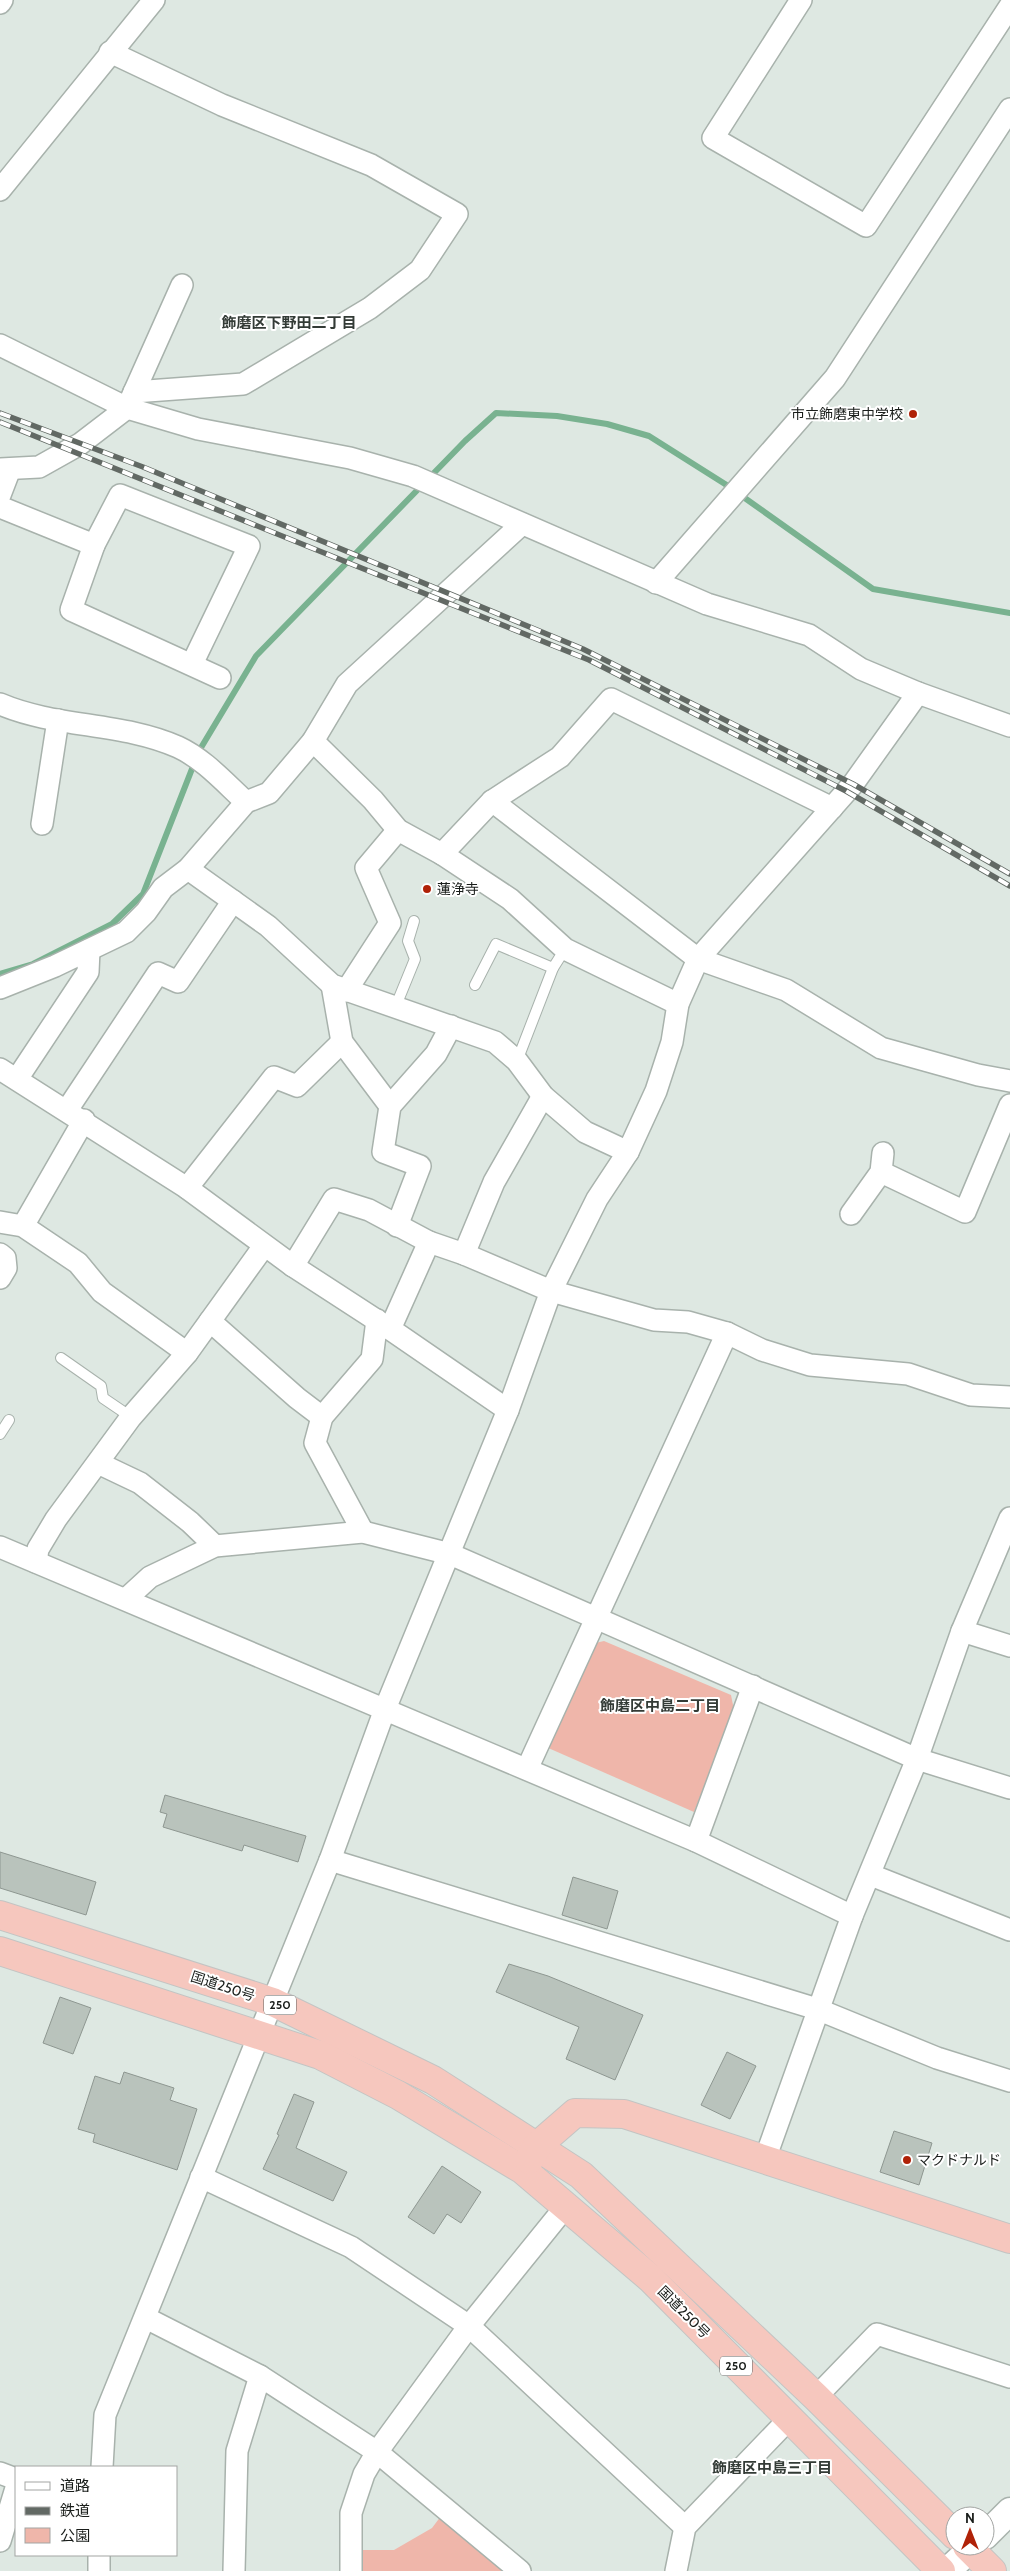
<svg xmlns="http://www.w3.org/2000/svg" width="1010" height="2571" font-family="Cabin,'Noto Sans JP',sans-serif">
<style>
.green{fill:#efb6aa}
.lines{fill:none;stroke-linecap:round;stroke-linejoin:round}
.stream{stroke:#79b290;stroke-width:6}
.building{fill:#b9c3bc;stroke:#8e9791}
.service-casing{stroke:#a8b2ac;stroke-width:12}
.minor-casing{stroke:#a8b2ac;stroke-width:24}
.tertiary-casing{stroke:#a8b2ac;stroke-width:29}
.trunk-casing{stroke:#c3c4c3;stroke-width:30}
.service{stroke:#fff;stroke-width:10}
.minor{stroke:#fff;stroke-width:21}
.tertiary{stroke:#fff;stroke-width:26}
.trunk{stroke:#f6c7be;stroke-width:28}
.rail-casing{stroke:#626964;stroke-width:5.5}
.rail{stroke:#fff;stroke-width:4;stroke-dasharray:11;stroke-linecap:butt}
.poi-dot{fill:#b02208;stroke:#fff;stroke-width:2}
.labels{text-anchor:middle;stroke-width:4;stroke-linejoin:round;paint-order:stroke}
.shield{fill:#fff;stroke:#5e615f;stroke-width:1}
.shield-label{font-size:12px;font-weight:bold;fill:#191d1a}
.poi-label{font-size:14px;fill:#191d1a;stroke:#fff;text-anchor:start}
.street-label{font-size:14px;fill:#191d1a;stroke:#fff}
.neighbourhood-label{font-size:15px;font-weight:bold;fill:#333b36;stroke:#fff}
</style>
<rect width="100%" height="100%" fill="#dee8e2"/>
<g class="green">
<path d="M604 1641 731 1695 734 1710 694 1812 546 1747 591 1644Z"/>
<path d="M441 2516 507 2571H362V2550H394L432 2528Z"/>
</g>
<g class="lines">
<path class="stream" d="M0 974 33 964 112 924 143 894 199 751 256 656 465 441 496 413 557 416 607 424 649 436 725 484 873 589 1010 613"/>
</g>
<g class="building">
<path d="M165 1795 306 1836 298 1862 244 1845 242 1851 163 1827 167 1814 160 1812Z"/>
<path d="M0 1852 96 1882 86 1915 0 1888Z"/>
<path d="M573 1877 618 1891 607 1929 562 1915Z"/>
<path d="M509 1964 548 1976 643 2015 615 2080 566 2059 579 2027 496 1992Z"/>
<path d="M60 1997 91 2008 73 2054 43 2043Z"/>
<path d="M727 2052 756 2066 730 2119 701 2105Z"/>
<path d="M124 2072 174 2088 170 2100 197 2109 177 2170 93 2142 95 2134 78 2129 95 2076 120 2084Z"/>
<path d="M294 2094 314 2102 296 2148 347 2172 333 2201 263 2169 279 2135 277 2134Z"/>
<path d="M894 2131 932 2143 919 2185 880 2172Z"/>
<path d="M442 2166 481 2192 461 2223 447 2214 434 2234 408 2217Z"/>
</g>
<g class="lines">
<defs>
<g id="service">
<path d="M475 985 496 944 553 968"/>
<path d="M395 1008 415 959 408 941 414 921"/>
<path d="M517 1061 553 968 565 949"/>
<path d="M61 1358 101 1386 103 1398 131 1417"/>
<path d="M0 1434 9 1420"/>
</g>
<g id="minor">
<path d="M801 0 713 138 866 226 1010 6"/>
<path d="M0 3 2 0"/>
<path d="M110 52 222 105 371 165 457 214 420 270 370 308 243 384 134 392"/>
<path d="M0 190 154 0"/>
<path d="M0 345 127 408 198 429 350 458 413 476 707 604 809 635 861 669 918 693 1010 726"/>
<path d="M0 469 39 467 80 444 127 408 182 285"/>
<path d="M0 495 10 469"/>
<path d="M0 507 94 545 120 495 249 546 192 664"/>
<path d="M94 545 71 610 220 678"/>
<path d="M656 583 835 378 1010 109"/>
<path d="M0 704C56 728 122 722 178 747 204 759 225 783 246 802"/>
<path d="M313 741 373 800 398 830 442 854 510 899 565 949 678 1004"/>
<path d="M492 801 698 959 786 990 881 1048 978 1075 1010 1081"/>
<path d="M42 824 58 720"/>
<path d="M442 854 492 801 560 757 611 699 832 808"/>
<path d="M188 869 268 926 332 985 495 1042 517 1061 543 1096 585 1132 628 1152"/>
<path d="M332 985 342 1042 390 1106"/>
<path d="M0 988 55 966 126 932 146 912 163 888 188 869 246 802 269 793 313 741 347 684 522 524"/>
<path d="M346 991 390 923 366 868 398 830"/>
<path d="M0 1069 187 1188 293 1266 390 1329 508 1410"/>
<path d="M17 1079 88 972 89 950"/>
<path d="M67 1110 158 973 178 982 233 901"/>
<path d="M881 1172 965 1212 1010 1105"/>
<path d="M187 1188 274 1077 297 1086 342 1042"/>
<path d="M851 1214 881 1172 883 1153"/>
<path d="M0 1222 23 1226 78 1263 102 1292 187 1353"/>
<path d="M23 1226 84 1120"/>
<path d="M397 1226 420 1166 383 1152 390 1106 436 1054 451 1026"/>
<path d="M0 1254 5 1258 6 1268 0 1278"/>
<path d="M464 1254 494 1182 543 1096"/>
<path d="M293 1266 334 1199 369 1210 429 1242 464 1254 551 1291 654 1320 688 1322 727 1333 762 1350 810 1365 908 1374 971 1395 1010 1397"/>
<path d="M210 1321 297 1398 322 1417"/>
<path d="M390 1329 429 1242"/>
<path d="M98 1463 140 1483 190 1522 215 1546"/>
<path d="M363 1532 315 1443 322 1417 372 1359 377 1320"/>
<path d="M0 1547 696 1841 852 1916"/>
<path d="M36 1562 38 1549 56 1519 131 1417 187 1353 264 1246"/>
<path d="M126 1599 150 1577 215 1546 363 1532 450 1554 917 1759 1010 1788"/>
<path d="M962 1631 1010 1646"/>
<path d="M527 1769 727 1333"/>
<path d="M696 1841 753 1686"/>
<path d="M330 1860 817 2009 937 2058 1010 2081"/>
<path d="M871 1875 1010 1930"/>
<path d="M765 2159 852 1916 917 1759 962 1631 1010 1518"/>
<path d="M201 2177 351 2247 469 2326 685 2527"/>
<path d="M146 2318 260 2376 377 2452 520 2571"/>
<path d="M816 2397 877 2334 1010 2377"/>
<path d="M102 2467 105 2415 330 1860 385 1709 508 1410 551 1291 597 1199 628 1152 656 1091 672 1042 678 1004 698 959 853 784 918 693"/>
<path d="M0 2473 16 2479"/>
<path d="M0 2541 16 2488"/>
<path d="M99 2571V2555"/>
<path d="M234 2571 237 2451 260 2376"/>
<path d="M351 2571V2513L364 2474 377 2452 469 2326 566 2206"/>
<path d="M676 2571 685 2527 789 2419"/>
</g>
<g id="tertiary">
<path d="M985 2536 1010 2511"/>
<path d="M947 2571 974 2546"/>
</g>
<g id="trunk">
<path d="M0 1915 273 2002 433 2080 581 2175 816 2397 955 2535"/>
<path d="M0 1951 320 2055 398 2095 523 2170 650 2278 941 2571"/>
<path d="M529 2160 537 2146 575 2113 624 2114 1010 2239"/>
<path d="M967 2546 992 2571"/>
</g>
</defs>
<use href="#service" class="service-casing"/>
<use href="#minor" class="minor-casing"/>
<use href="#tertiary" class="tertiary-casing"/>
<use href="#trunk" class="trunk-casing"/>
<use href="#service" class="service"/>
<use href="#minor" class="minor"/>
<use href="#tertiary" class="tertiary"/>
<use href="#trunk" class="trunk"/>
<defs>
<g id="rail">
<path d="M0 413 143 467 583 649 853 784 1010 874"/>
<path d="M0 422 589 660 846 791 1010 886"/>
</g>
</defs>
<use href="#rail" class="rail-casing"/>
<use href="#rail" class="rail"/>
</g>
<g class="poi-dot">
<circle cx="913" cy="414" r="5"/>
<circle cx="427" cy="889" r="5"/>
<circle cx="907" cy="2160" r="5"/>
</g>
<g class="labels">
<g class="shield">
<rect x="264" y="1995.5" width="32" height="19" rx="4"/>
<rect x="720" y="2356.5" width="32" height="19" rx="4"/>
</g>
<g class="shield-label">
<text x="280" y="2009">250</text>
<text x="736" y="2370">250</text>
</g>
<g class="poi-label">
<text x="903" y="419" text-anchor="end">市立飾磨東中学校</text>
<text x="437" y="894">蓮浄寺</text>
<text x="917" y="2165">マクドナルド</text>
</g>
<g class="street-label">
<text transform="translate(223 1986) rotate(18)" y="5">国道250号</text>
<text transform="translate(684 2312) rotate(45)" y="5">国道250号</text>
</g>
<g class="neighbourhood-label">
<text x="289" y="328">飾磨区下野田二丁目</text>
<text x="660" y="1711">飾磨区中島二丁目</text>
<text x="772" y="2473">飾磨区中島三丁目</text>
</g>
</g>
<rect x="15" y="2466" width="162" height="90" fill="#ffffff" stroke="#a3a5a3"/>
<rect x="25" y="2482" width="25" height="8" fill="#ffffff" stroke="#a3a5a3"/>
<text x="60" y="2491" font-size="15" fill="#191d1a">道路</text>
<rect x="25" y="2507" width="25" height="8" fill="#626964" stroke="#a3a5a3"/>
<text x="60" y="2516" font-size="15" fill="#191d1a">鉄道</text>
<rect x="25" y="2528" width="25" height="15" fill="#efb6aa" stroke="#a3a5a3"/>
<text x="60" y="2541" font-size="15" fill="#191d1a">公園</text>
<g transform="translate(970 2531)"><circle r="24" fill="#ffffff" stroke="#a3a5a3"/>
<path d="M0-4L9 19L0 12L-9 19Z" fill="#b02208"/>
<text y="-8" font-size="14" font-weight="bold" text-anchor="middle" fill="#191d1a">N</text>
</g>
</svg>
